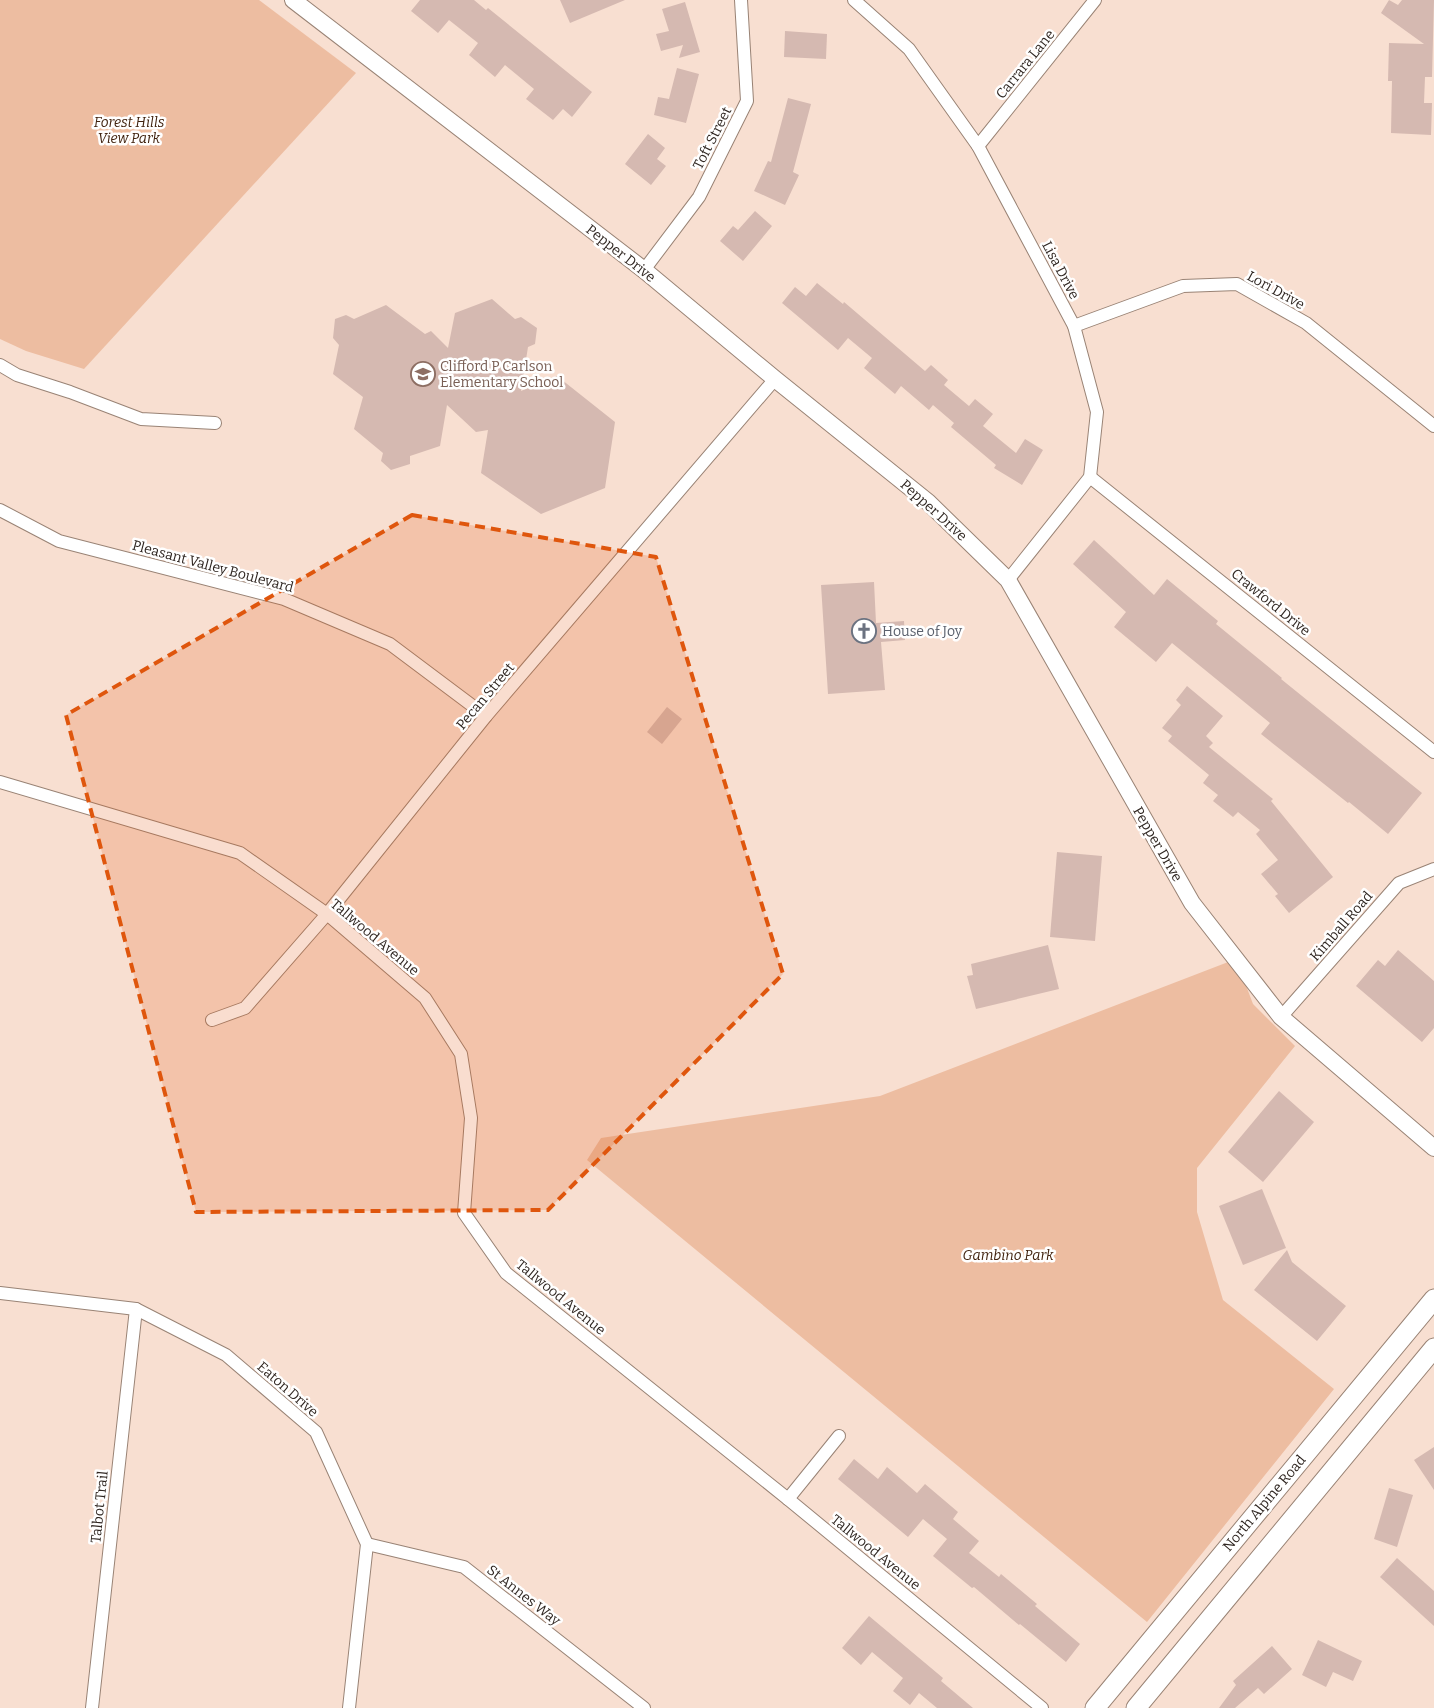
<svg xmlns="http://www.w3.org/2000/svg" width="1434" height="1708" font-family="Bitter,serif">
<style>
.green{fill:#edbda1}
.building{fill:#d5b9b1}
.lines{fill:none;stroke-linecap:round;stroke-linejoin:round}
.minor-casing{stroke:#998375;stroke-width:14}
.tertiary-casing{stroke:#998375;stroke-width:18}
.secondary-casing{stroke:#998375;stroke-width:21}
.minor{stroke:#fff;stroke-width:12}
.tertiary{stroke:#fff;stroke-width:16}
.secondary{stroke:#fff;stroke-width:19}
.marked{fill:#df560d;fill-opacity:0.2;stroke:#df560d;stroke-width:4;stroke-dasharray:10 6;stroke-linejoin:round}
.labels{text-anchor:middle;stroke-width:5;stroke-linejoin:round;paint-order:stroke}
.street-label{font-size:14px;fill:#2f2621;stroke:#fff}
.park-label{font-size:14px;font-style:italic;fill:#41230f;stroke:#fff}
.education-label{font-size:14px;fill:#785e54;stroke:#fff;text-anchor:start}
.worship-label{font-size:14px;fill:#5b616d;stroke:#fff;text-anchor:start}
</style>
<rect width="100%" height="100%" fill="#f8dfd1"/>
<g class="green">
<path d="M0 0H259L356 73 84 369 26 351 0 339Z"/>
<path d="M1236 959 1253 1004 1295 1046 1197 1168V1212L1223 1300 1334 1389 1147 1622 587 1160 601 1138 880 1096Z"/>
</g>
<g class="building">
<path d="M420 0H474L486 10 488 8 592 92 572 117 563 109 553 120 526 99 534 89 505 65 495 77 469 55 478 43 449 20 438 33 411 11Z"/>
<path d="M560 0H625L570 23Z"/>
<path d="M1389 0 1398 5 1402 0H1434L1432 77H1425L1424 103H1432L1431 135 1391 133 1392 81H1388L1389 43 1424 44 1381 13Z"/>
<path d="M685 2 700 52 679 58 683 45 661 51 656 34 669 31 662 9Z"/>
<path d="M785 31 827 34 826 59 784 57Z"/>
<path d="M677 68 699 74 686 123 654 115 658 97 669 99Z"/>
<path d="M788 98 811 104 793 172 799 175 785 205 754 191 768 161 771 162Z"/>
<path d="M648 134 665 148 657 159 666 166 651 185 625 164Z"/>
<path d="M755 211 772 226 743 261 720 241 733 226 738 230Z"/>
<path d="M817 283 843 304 844 302 925 371 931 365 948 380 944 385 969 406 975 399 993 414 983 426 1016 453 1025 439 1043 450 1022 485 994 468 996 465 951 427 954 423 933 405 929 410 901 386 895 394 864 368 872 358 848 338 838 350 782 303 795 287 806 296Z"/>
<path d="M492 299 515 319 521 317 537 328 535 344 528 347 521 391 557 376 615 422 605 488 541 514 481 473 488 430 476 432 447 405 440 446 410 456V464L391 470 381 461 383 453 354 429 363 397 333 374 339 345 333 338 335 319 346 315 354 319 386 305 425 334 431 331 448 348 455 313Z"/>
<path d="M1094 540 1154 595 1167 579 1218 621 1216 624 1282 678 1281 679 1422 793 1388 834 1349 802 1348 803 1261 734 1270 723 1172 643 1156 662 1114 627 1126 612 1073 564Z"/>
<path d="M874 582 876 623 904 621 905 640 881 642 885 690 828 694 821 585Z"/>
<path d="M1187 686 1223 716 1206 736 1213 743 1209 747 1273 799 1271 801 1333 877 1289 913 1275 896 1278 894 1261 874 1278 860 1256 834 1260 830 1238 812 1233 817 1213 801 1218 795 1203 783 1209 775 1168 741 1172 736 1162 728 1181 705 1176 700Z"/>
<path d="M667 707 682 719 662 744 647 732Z"/>
<path d="M1057 852 1102 856 1095 941 1050 937Z"/>
<path d="M1048 945 1059 989 976 1009 967 976 973 975 971 964Z"/>
<path d="M1398 950 1434 981V1028L1422 1042 1356 986 1378 960 1385 966Z"/>
<path d="M1279 1091 1314 1122 1263 1182 1228 1152Z"/>
<path d="M1262 1189 1286 1248 1243 1265 1219 1206Z"/>
<path d="M1287 1250 1292 1262 1346 1306 1317 1341 1254 1290Z"/>
<path d="M1434 1447V1490L1414 1460Z"/>
<path d="M854 1459 878 1479 887 1467 917 1493 925 1484 958 1512 953 1519 979 1541 969 1553 999 1577 1001 1574 1037 1604 1035 1606 1080 1644 1066 1662 1020 1624 1019 1625 974 1587 972 1588 933 1556 947 1539 923 1519 908 1537 838 1479Z"/>
<path d="M1389 1488 1413 1495 1397 1547 1374 1539Z"/>
<path d="M1397 1558 1434 1591V1626L1380 1577Z"/>
<path d="M869 1616 943 1678 941 1681 973 1708H937L919 1693 910 1705 893 1691 903 1678 872 1652 861 1665 842 1648Z"/>
<path d="M1318 1640 1362 1661 1353 1681 1333 1672 1326 1687 1302 1675Z"/>
<path d="M1272 1646 1292 1669 1264 1694 1258 1688 1235 1708H1219L1236 1685 1233 1681Z"/>
</g>
<g class="lines">
<defs>
<g id="minor">
<path d="M854 0 909 49 978 146 1074 326 1097 412 1090 477 1008 580"/>
<path d="M978 146 1095 0"/>
<path d="M644 270 699 197 747 101 741 0"/>
<path d="M1074 326 1183 286 1237 284 1306 323 1434 426"/>
<path d="M0 365 17 375 70 392 141 419 215 423"/>
<path d="M1090 477 1434 752"/>
<path d="M0 510 59 541 284 599 390 644 486 716"/>
<path d="M0 782 240 853 327 914 425 998 461 1054 471 1118 464 1213 506 1273 788 1499 1042 1708"/>
<path d="M1281 1017 1399 883 1434 869"/>
<path d="M212 1020 245 1008 327 914 486 716 775 379"/>
<path d="M0 1293 136 1309 226 1355 316 1432 367 1544 349 1708"/>
<path d="M788 1499 839 1436"/>
<path d="M367 1544 464 1567 644 1708"/>
<path d="M92 1708 136 1309"/>
</g>
<path id="tertiary" d="M293 0 644 270 775 379 928 502 1008 580 1192 903 1281 1017 1434 1148"/>
<g id="secondary">
<path d="M1095 1708 1434 1299"/>
<path d="M1136 1708 1434 1348"/>
</g>
</defs>
<use href="#minor" class="minor-casing"/>
<use href="#tertiary" class="tertiary-casing"/>
<use href="#secondary" class="secondary-casing"/>
<use href="#minor" class="minor"/>
<use href="#tertiary" class="tertiary"/>
<use href="#secondary" class="secondary"/>
</g>
<path class="marked" d="M412 515 656 557 783 974 548 1210 196 1212 66 715Z"/>
<defs>
<symbol id="school-ring" viewBox="-11 -11 22 22"><circle r="9.5" fill="#fff" stroke="#8d6e63" stroke-width="1.5"/><path d="M0-5L7-2L0 1L-7-2ZM-4 1L0 2.5L4 1V4Q0 6-4 4Z" fill="#8d6e63"/></symbol>
<symbol id="church-ring" viewBox="-11 -11 22 22"><circle r="9.5" fill="#fff" stroke="#6b7280" stroke-width="1.5"/><path d="M-1.2-6h2.4v3.5h3.3v2.4h-3.3V6h-2.4V-.1h-3.3v-2.4h3.3Z" fill="#6b7280"/></symbol>
</defs>
<g fill-rule="evenodd">
<use href="#school-ring" x="409" y="360" width="28" height="28"/>
<use href="#church-ring" x="850" y="617" width="28" height="28"/>
</g>
<g class="labels">
<g class="street-label">
<text transform="translate(1025 64) rotate(-51)" y="5">Carrara Lane</text>
<text transform="translate(712 138) rotate(-63)" y="5">Toft Street</text>
<text transform="translate(621 253) rotate(38)" y="5">Pepper Drive</text>
<text transform="translate(1061 270) rotate(62)" y="5">Lisa Drive</text>
<text transform="translate(1276 290) rotate(29)" y="5">Lori Drive</text>
<text transform="translate(934 510) rotate(42)" y="5">Pepper Drive</text>
<text transform="translate(213 566) rotate(15)" y="5">Pleasant Valley Boulevard</text>
<text transform="translate(1271 602) rotate(39)" y="5">Crawford Drive</text>
<text transform="translate(485 696) rotate(-50)" y="5">Pecan Street</text>
<text transform="translate(1158 844) rotate(60)" y="5">Pepper Drive</text>
<text transform="translate(1341 926) rotate(-49)" y="5">Kimball Road</text>
<text transform="translate(375 937) rotate(40)" y="5">Tallwood Avenue</text>
<text transform="translate(561 1297) rotate(39)" y="5">Tallwood Avenue</text>
<text transform="translate(288 1389) rotate(41)" y="5">Eaton Drive</text>
<text transform="translate(1264 1503) rotate(-50)" y="5">North Alpine Road</text>
<text transform="translate(99 1507) rotate(-84)" y="5">Talbot Trail</text>
<text transform="translate(876 1552) rotate(39)" y="5">Tallwood Avenue</text>
<text transform="translate(524 1595) rotate(38)" y="5">St Annes Way</text>
</g>
<g class="park-label">
<text x="129" y="127">Forest Hills<tspan x="129" dy="16">View Park</tspan></text>
<text x="1008" y="1260">Gambino Park</text>
</g>
<g class="education-label">
<text x="440" y="371">Clifford P Carlson<tspan x="440" dy="16">Elementary School</tspan></text>
</g>
<g class="worship-label">
<text x="882" y="636">House of Joy</text>
</g>
</g>
</svg>
